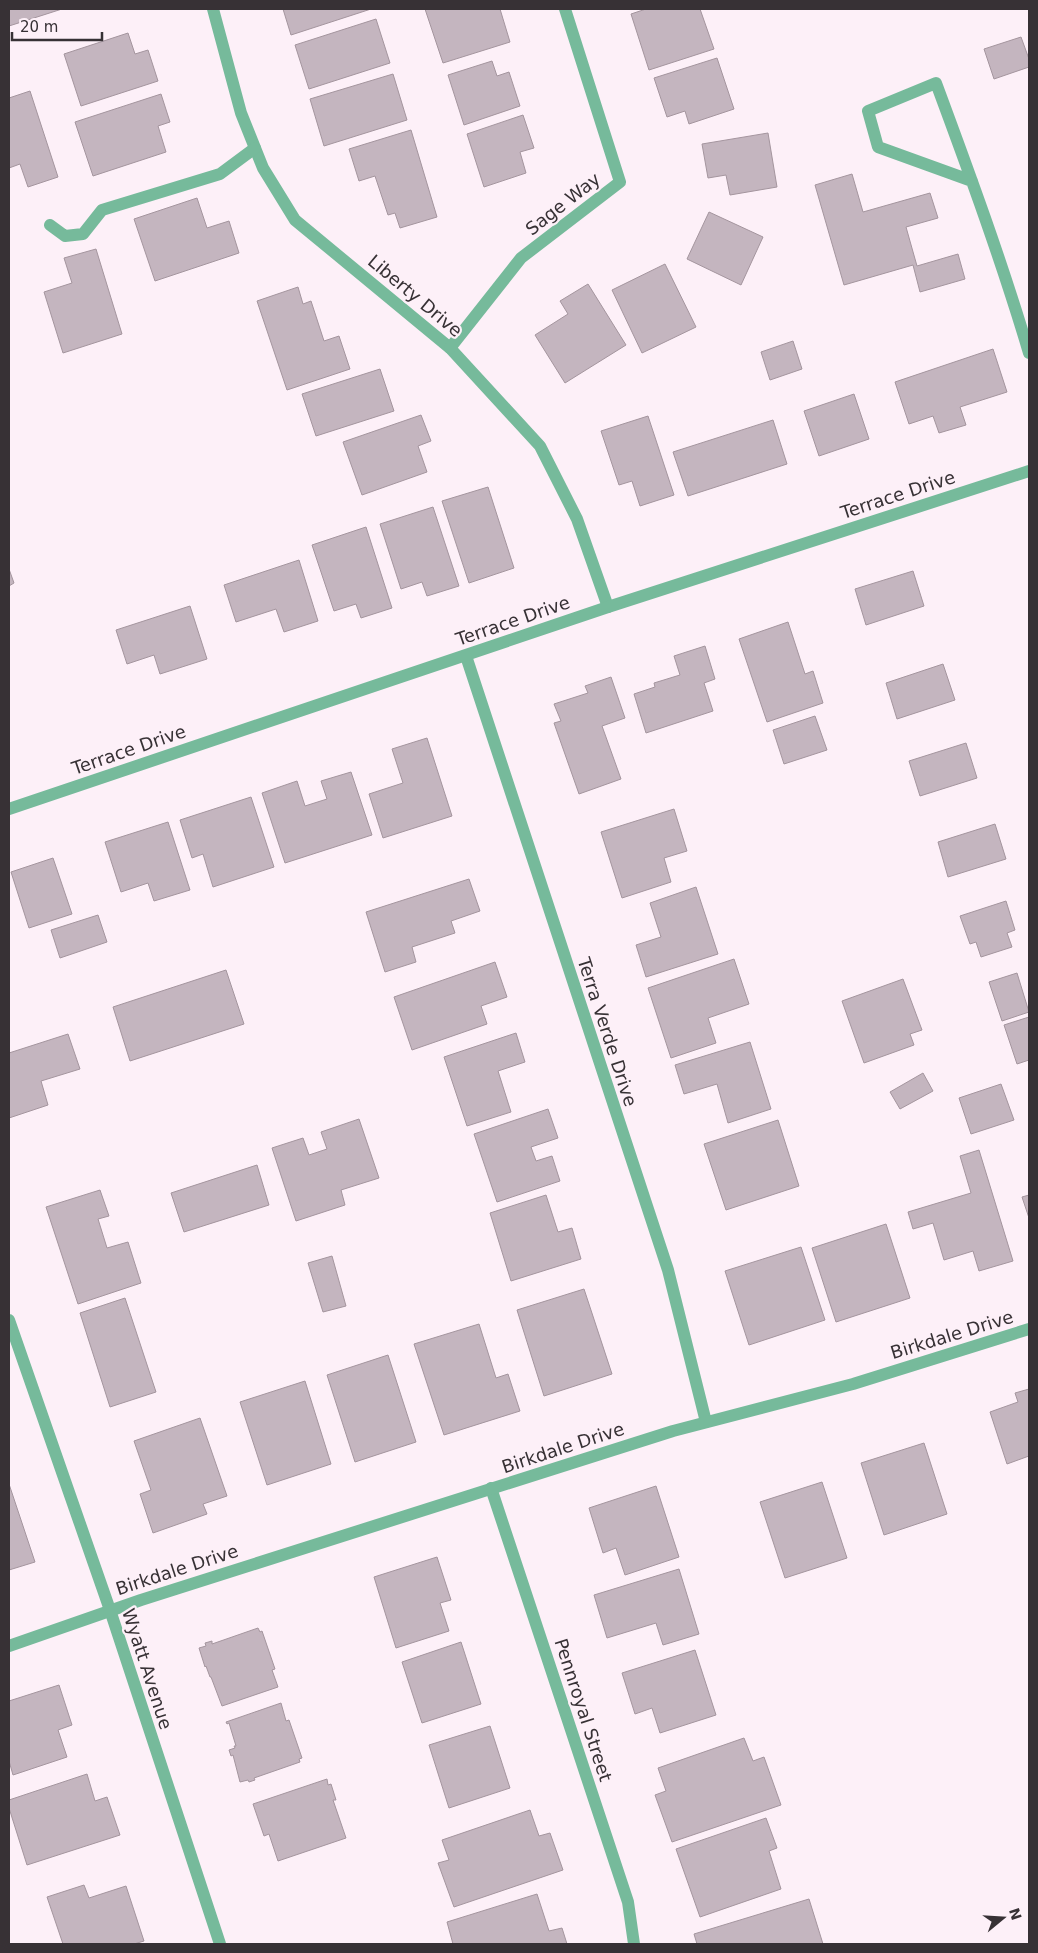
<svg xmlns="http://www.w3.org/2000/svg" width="1038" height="1953" font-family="'DejaVu Sans',sans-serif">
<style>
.building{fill:#c4b5bf;stroke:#a4959e}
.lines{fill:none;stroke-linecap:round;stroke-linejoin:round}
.service{stroke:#76ba9b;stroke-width:12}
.minor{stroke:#76ba9b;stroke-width:12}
.tertiary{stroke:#76ba9b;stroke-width:12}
.labels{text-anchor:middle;stroke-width:4.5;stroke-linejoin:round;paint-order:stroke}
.street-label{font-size:18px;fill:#373135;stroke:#fdf0f8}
</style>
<rect width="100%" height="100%" fill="#fdf0f8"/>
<g class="building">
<path d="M9 9H62L9 26Z"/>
<path d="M283 9H371L291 35Z"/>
<path d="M425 9H500L510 42 443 63Z"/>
<path d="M646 9H700L714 49 649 70 631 14Z"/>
<path d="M376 19 390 63 309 89 295 45Z"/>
<path d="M128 33 135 54 148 50 158 81 81 106 64 54Z"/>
<path d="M1021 37 1029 59V67L994 79 984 49Z"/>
<path d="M717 58 734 109 689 124 685 111 667 117 654 78Z"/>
<path d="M492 61 497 76 509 72 520 106 464 125 448 75Z"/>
<path d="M393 74 407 120 324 146 310 99Z"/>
<path d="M30 91 58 177 28 187 20 164 9 168V98Z"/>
<path d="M161 94 170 122 158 126 166 152 93 176 75 122Z"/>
<path d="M523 115 534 148 520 152 526 173 484 187 467 134Z"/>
<path d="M411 130 437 217 400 228 395 213 388 215 375 176 359 181 349 149Z"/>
<path d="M768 133 777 187 730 195 726 175 708 178 702 144Z"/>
<path d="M852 174 863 212 930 193 938 218 906 227 917 266 958 254 965 279 920 292 913 265 844 285 815 185Z"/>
<path d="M197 198 207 228 229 221 239 253 155 281 134 219Z"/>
<path d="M709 212 763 237 741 285 687 259Z"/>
<path d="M96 249 122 334 63 353 44 292 72 283 64 258Z"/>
<path d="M665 264 696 327 642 353 612 290Z"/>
<path d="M588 284 626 345 565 383 535 335 568 314 560 301Z"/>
<path d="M298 287 303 304 311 301 324 341 339 336 350 369 287 390 257 301Z"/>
<path d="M793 341 802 369 770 380 761 352Z"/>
<path d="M993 349 1007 392 960 407 966 425 939 433 933 416 909 424 895 382Z"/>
<path d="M380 369 394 411 316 436 302 394Z"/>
<path d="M854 394 869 439 819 456 804 411Z"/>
<path d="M421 415 431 441 418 446 427 472 362 495 343 442Z"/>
<path d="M648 416 674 495 640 506 632 481 619 485 601 431Z"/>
<path d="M773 420 787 464 688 496 673 452Z"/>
<path d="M488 487 514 568 469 583 442 501Z"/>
<path d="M433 507 459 586 427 596 422 582 401 589 380 524Z"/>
<path d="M366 527 392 608 361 618 356 604 334 611 312 545Z"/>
<path d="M299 560 318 621 284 632 276 609 236 622 224 585Z"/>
<path d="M9 569 14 583 9 586Z"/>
<path d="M913 571 924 606 866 625 855 589Z"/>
<path d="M190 606 207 659 160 674 154 655 127 664 116 630Z"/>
<path d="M788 622 805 674 813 671 823 703 767 722 739 639Z"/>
<path d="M705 646 715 679 704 683 713 711 646 733 634 694 655 687 654 683 680 675 674 656Z"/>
<path d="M943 664 955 700 897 719 886 683Z"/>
<path d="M611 677 625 718 602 726 621 779 579 794 554 723 561 721 554 704 588 693 585 686Z"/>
<path d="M815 716 827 750 784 764 773 730Z"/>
<path d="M427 738 452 816 383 838 369 794 403 783 392 749Z"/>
<path d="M966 743 977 778 920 796 909 761Z"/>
<path d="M351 772 372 835 285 863 262 793 297 781 305 806 327 799 321 781Z"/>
<path d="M251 797 274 867 213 887 203 854 192 858 180 820Z"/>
<path d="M674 809 687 851 664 858 671 882 622 898 601 832Z"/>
<path d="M168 822 190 890 154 901 148 883 121 892 105 842Z"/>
<path d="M995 824 1006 859 948 877 938 842Z"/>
<path d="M53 858 72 914 29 928 11 872Z"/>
<path d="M469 879 480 911 451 921 455 933 412 947 416 962 385 972 366 912Z"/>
<path d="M696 887 718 954 646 977 636 945 661 937 650 903Z"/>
<path d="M1006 901 1015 930 1007 933 1012 947 981 957 976 942 970 944 960 916Z"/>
<path d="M98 915 107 942 60 958 51 930Z"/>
<path d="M734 959 749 1004 708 1018 716 1043 671 1058 648 988Z"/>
<path d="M495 962 507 997 481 1006 487 1024 412 1050 394 997Z"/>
<path d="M226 970 244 1024 130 1061 113 1007Z"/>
<path d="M1017 973 1029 1012 1002 1021 989 982Z"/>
<path d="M903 979 922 1030 910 1034 914 1045 864 1063 842 1001Z"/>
<path d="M1029 1017V1060L1017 1064 1004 1025Z"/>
<path d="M516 1033 525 1062 498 1071 511 1112 467 1126 444 1057Z"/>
<path d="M68 1034 80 1069 41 1081 48 1105 9 1118V1053Z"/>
<path d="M750 1042 771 1109 728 1123 717 1084 684 1094 675 1065Z"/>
<path d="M923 1073 933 1091 900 1109 890 1092Z"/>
<path d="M1001 1084 1014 1120 971 1134 959 1098Z"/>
<path d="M548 1109 558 1138 531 1147 536 1161 552 1156 560 1181 497 1202 474 1134Z"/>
<path d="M359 1119 379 1178 341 1190 345 1205 296 1221 272 1148 303 1138 309 1155 327 1149 321 1132Z"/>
<path d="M778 1120 799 1186 726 1210 704 1144Z"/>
<path d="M979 1150 1013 1261 979 1271 973 1251 944 1260 933 1223 913 1229 908 1212 971 1193 960 1156Z"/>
<path d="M257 1165 269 1205 184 1232 171 1193Z"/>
<path d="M100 1190 109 1216 98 1219 107 1248 128 1242 141 1283 78 1304 46 1207Z"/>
<path d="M546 1195 558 1232 572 1228 581 1259 511 1281 490 1213Z"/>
<path d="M1029 1195V1218L1022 1197Z"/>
<path d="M886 1224 910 1298 836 1322 812 1248Z"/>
<path d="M801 1247 825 1320 749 1345 725 1271Z"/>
<path d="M332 1256 346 1306 323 1312 308 1263Z"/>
<path d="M584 1289 612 1374 544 1396 517 1310Z"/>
<path d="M125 1298 156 1392 110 1407 80 1313Z"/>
<path d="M479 1324 496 1378 508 1374 520 1411 444 1435 414 1344Z"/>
<path d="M388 1355 416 1442 355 1462 327 1375Z"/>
<path d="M305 1381 331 1464 267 1485 240 1402Z"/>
<path d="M1029 1389V1456L1007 1464 990 1412 1018 1402 1015 1393Z"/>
<path d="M200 1418 227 1496 203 1504 207 1514 153 1533 140 1494 151 1490 134 1441Z"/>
<path d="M924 1443 947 1514 884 1535 861 1463Z"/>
<path d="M822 1482 847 1558 785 1578 760 1502Z"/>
<path d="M9 1484 35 1562 9 1570Z"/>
<path d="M656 1486 679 1557 625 1575 616 1548 603 1553 589 1508Z"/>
<path d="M437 1557 451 1600 440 1603 449 1631 396 1648 374 1577Z"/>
<path d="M679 1569 699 1634 663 1645 656 1623 607 1638 594 1595Z"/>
<path d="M258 1628 260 1632 262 1631 275 1669 272 1670 278 1687 222 1706 211 1677H210L206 1666 205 1667 199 1648 206 1646 205 1643 212 1641V1644Z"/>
<path d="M461 1642 481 1704 422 1723 402 1662Z"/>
<path d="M695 1650 716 1715 660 1733 652 1708 635 1714 622 1673Z"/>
<path d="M59 1685 72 1725 58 1730 67 1757 13 1775 9 1761V1701Z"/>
<path d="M281 1703 286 1721 289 1720 302 1758 299 1759 300 1762 254 1778 255 1780 249 1782 248 1780 240 1782 233 1755 231 1756 229 1750 235 1748 234 1746H236L229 1723 227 1724 226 1722Z"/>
<path d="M490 1726 510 1788 449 1808 429 1745Z"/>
<path d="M744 1738 753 1761 764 1757 781 1805 672 1842 655 1795 666 1791 658 1768Z"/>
<path d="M87 1774 95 1801 107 1797 120 1835 27 1865 9 1808V1800Z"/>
<path d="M327 1779 328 1785 331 1784 336 1800H333L346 1838 278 1861 269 1834 264 1836 253 1804Z"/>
<path d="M530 1810 539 1836 550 1833 563 1870 454 1907 438 1863 449 1860 442 1840Z"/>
<path d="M766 1818 777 1848 769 1851 781 1889 700 1917 676 1849Z"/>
<path d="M84 1885 89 1898 126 1886 144 1941 134 1944H63L47 1897Z"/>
<path d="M537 1894 549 1931 562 1928 567 1944H453L447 1922Z"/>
<path d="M809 1899 823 1944H697L694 1934Z"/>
</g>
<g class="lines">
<path class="service" d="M972 181 878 147 868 111 936 83C969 172 1002 262 1029 353"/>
<g class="minor">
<path d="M213 9 241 113 263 168 295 220 450 348 540 446 577 519 608 607"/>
<path d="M50 225 65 236 83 234 102 210 220 174 255 148"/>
<path d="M450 348 521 258 620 182 565 9"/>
<path d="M466 656 668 1270 706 1422"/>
<path d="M9 1320 110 1610 220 1944"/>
<path d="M491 1488 628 1902 634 1944"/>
<path d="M9 1646 141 1600 673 1431 853 1384 1029 1329"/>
</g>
<path class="tertiary" d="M9 809 608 607 1029 471"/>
</g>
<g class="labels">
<g class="street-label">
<text transform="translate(563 204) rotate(-38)" y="6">Sage Way</text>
<text transform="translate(415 296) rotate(40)" y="6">Liberty Drive</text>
<text transform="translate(898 495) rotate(-18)" y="6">Terrace Drive</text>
<text transform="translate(513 621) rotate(-19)" y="6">Terrace Drive</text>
<text transform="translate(129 750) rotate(-19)" y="6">Terrace Drive</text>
<text transform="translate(607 1032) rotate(72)" y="6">Terra Verde Drive</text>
<text transform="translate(952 1335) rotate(-17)" y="6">Birkdale Drive</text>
<text transform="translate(563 1448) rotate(-18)" y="6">Birkdale Drive</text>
<text transform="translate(177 1570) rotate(-18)" y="6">Birkdale Drive</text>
<text transform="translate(147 1669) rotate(72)" y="6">Wyatt Avenue</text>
<text transform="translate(583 1710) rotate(72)" y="6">Pennroyal Street</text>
</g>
</g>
<rect width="1038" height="1953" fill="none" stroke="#373135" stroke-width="20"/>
<g transform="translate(1003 1918) rotate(72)" stroke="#fdf0f8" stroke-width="4" paint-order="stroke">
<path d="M0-4L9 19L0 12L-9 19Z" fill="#373135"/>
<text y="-8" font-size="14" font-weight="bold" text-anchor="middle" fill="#373135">N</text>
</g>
<path d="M12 32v8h90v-8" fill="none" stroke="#373135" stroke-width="2.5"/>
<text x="20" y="32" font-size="15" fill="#373135" stroke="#fdf0f8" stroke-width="4" paint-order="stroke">20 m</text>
</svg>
